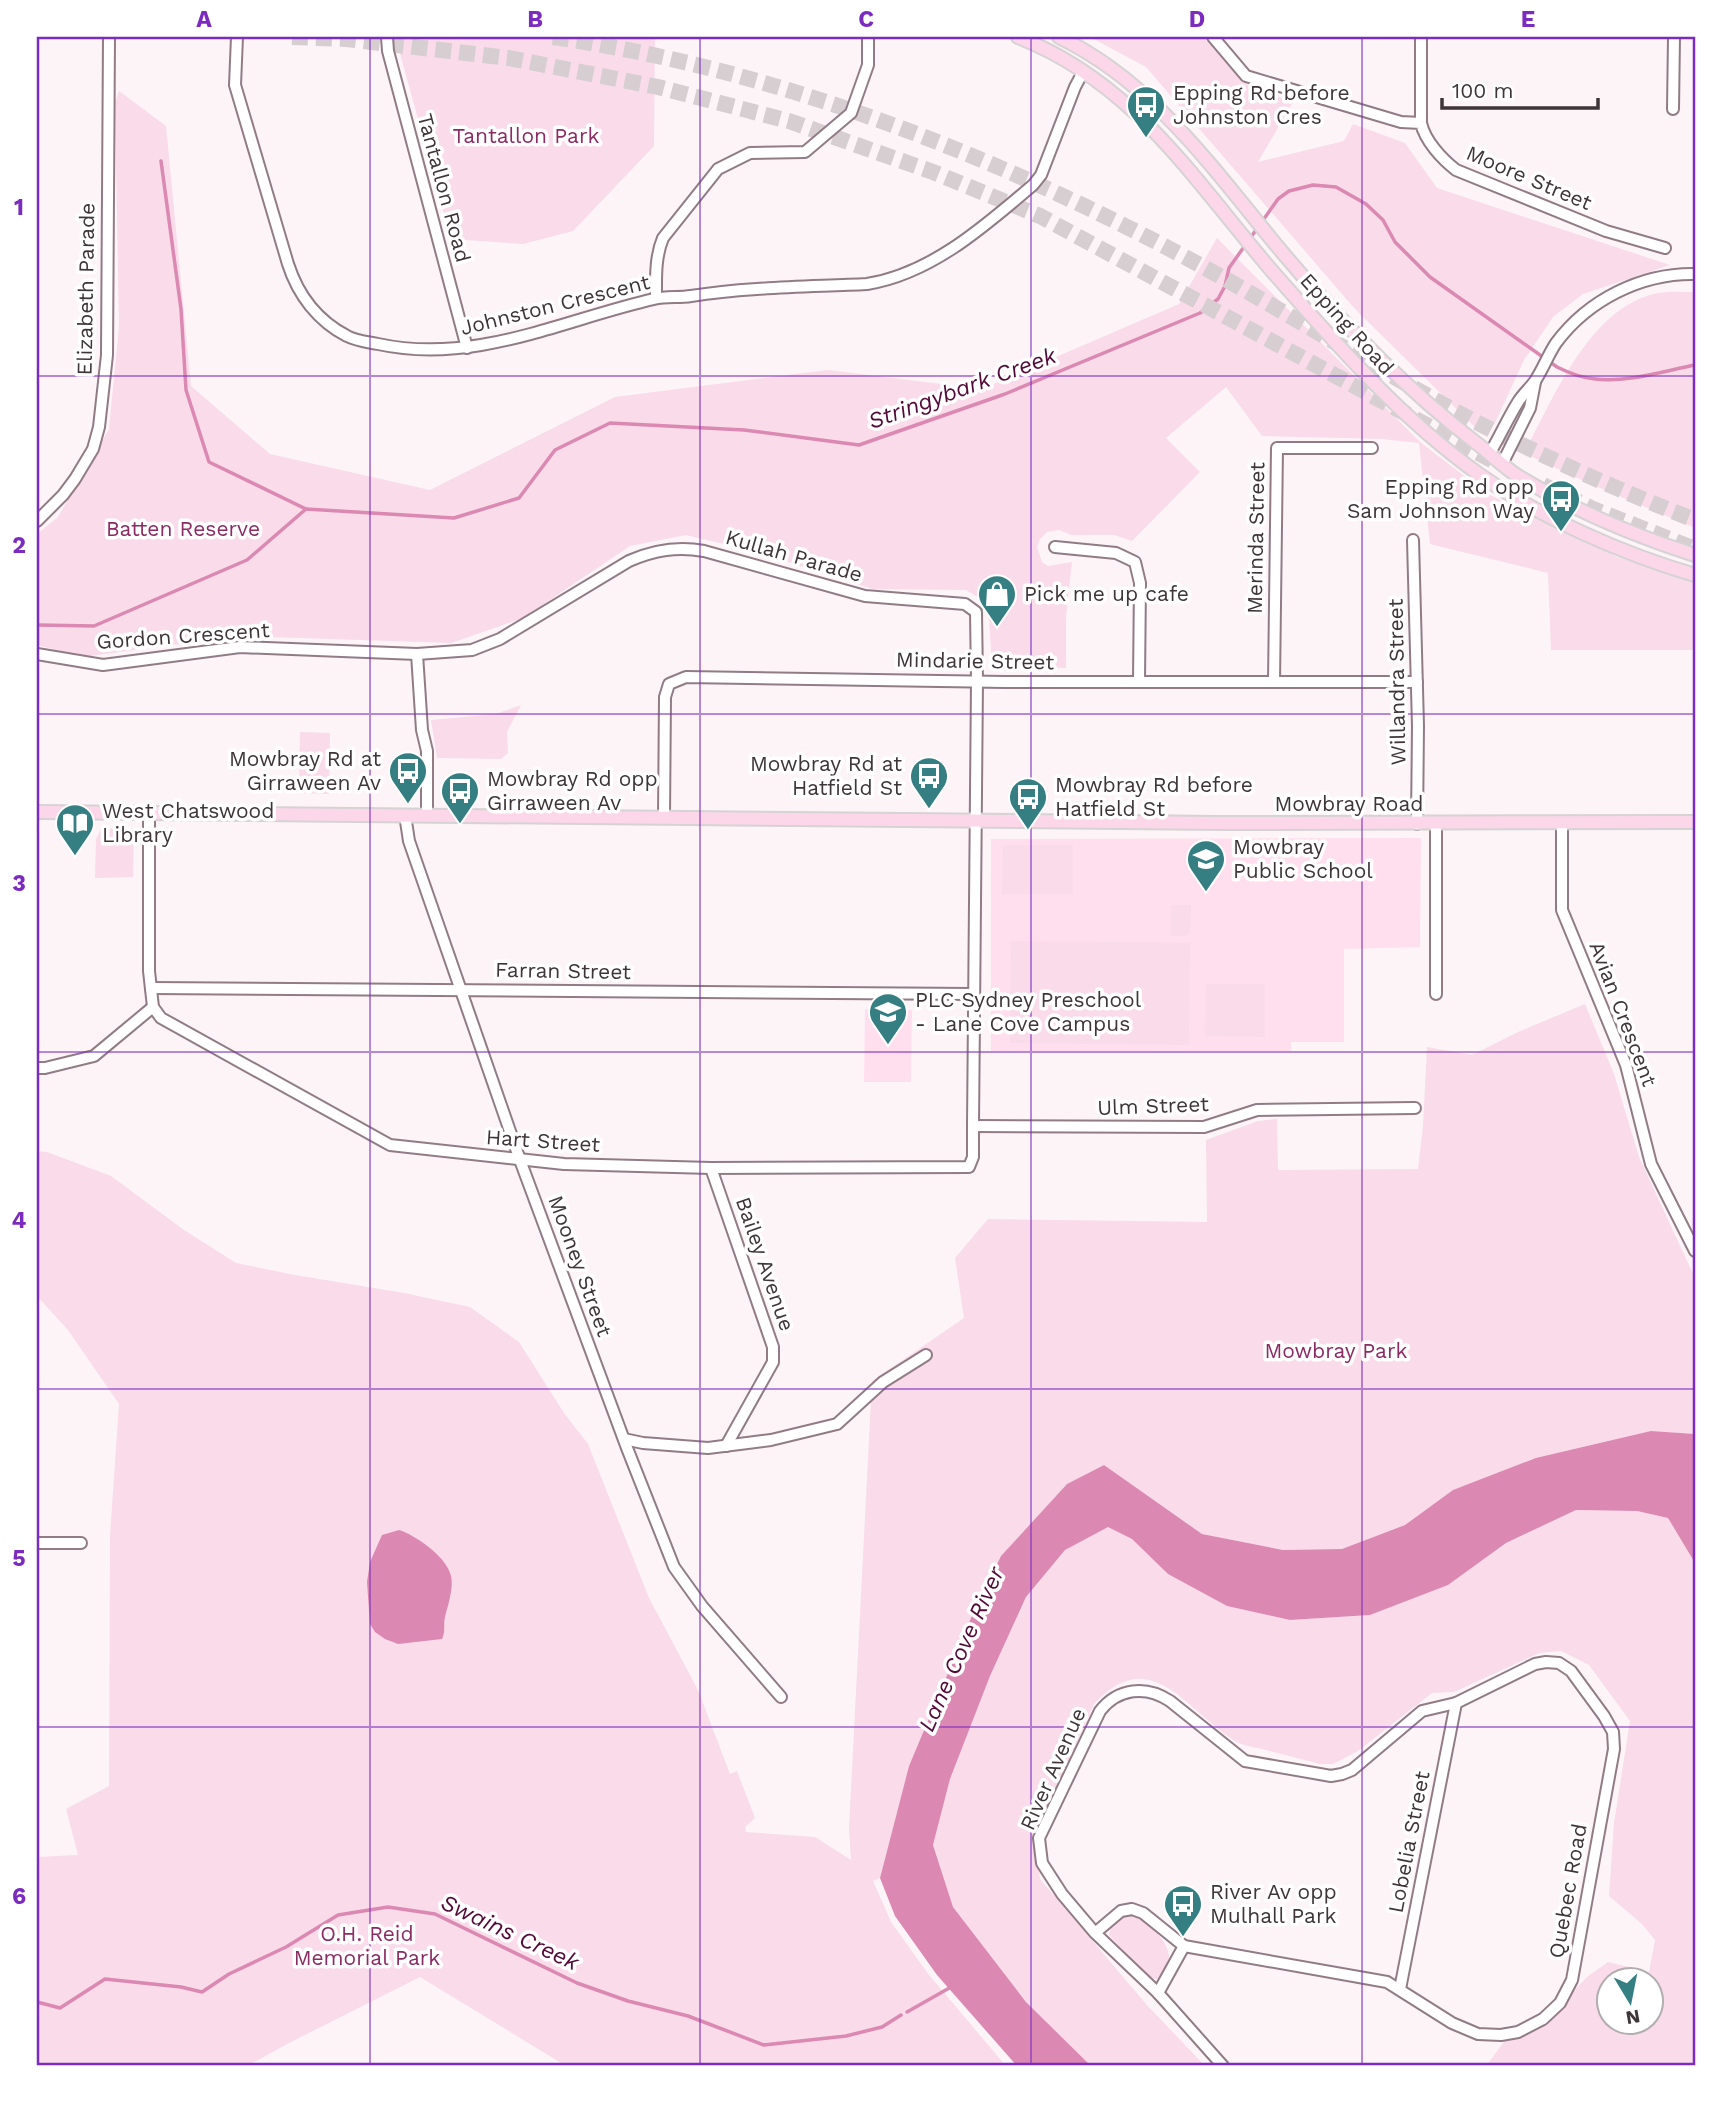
<svg xmlns="http://www.w3.org/2000/svg" width="1732" height="2103" font-family="'Work Sans',sans-serif">
<style>
.built{fill:#ffdfee}
.green{fill:#f9dbe9;fill-rule:evenodd}
.water{fill:#db88b2}
.lines{fill:none;stroke-linecap:round;stroke-linejoin:round}
.stream{stroke:#db88b2;stroke-width:3.5}
.highway-tunnel{stroke:#d7ced2;stroke-width:16;stroke-dasharray:16 8;stroke-linecap:butt}
.minor-casing{stroke:#917c86;stroke-width:14}
.major-casing{stroke:#d5d3d3;stroke-width:16}
.minor{stroke:#fff;stroke-width:10}
.major{stroke:#fcd7e9;stroke-width:12}
.grid{fill:none;stroke:#7b2cbf;stroke-width:2;stroke-opacity:0.55}
.labels{text-anchor:middle;stroke-width:7;stroke-linejoin:round;paint-order:stroke}
.poi-label{font-size:21px;fill:#3e3539;stroke:#fff;text-anchor:start}
.park-label{font-size:21px;fill:#8c2b63;stroke:#fff}
.street-label{font-size:21px;fill:#3e3539;stroke:#fff}
.water-label{font-size:23px;font-style:italic;fill:#540a38;stroke:#fff}
.neatline{fill:none;stroke:#7b2cbf;stroke-width:2.5}
.grid-label{font-size:23px;text-anchor:middle;font-weight:bold;fill:#7b2cbf}
</style>
<rect width="100%" height="100%" fill="#fdf4f8"/>
<g class="built">
<path d="M1421 838 1420 947 1344 949V1042H1291V1051H991V839Z"/>
<path d="M865 1009 912 1010 911 1082H864Z"/>
</g>
<g class="green">
<path d="M399 37H655L654 146 573 231 523 244 451 239 399 50Z"/>
<path d="M1090 37H1204L1243 83 1293 102 1258 162 1344 141 1353 124 1405 143 1437 188 1670 265 1583 294 1553 317 1524 360 1495 423 1479 431 1355 309 1146 67Z"/>
<path d="M119 91 166 126 191 386 270 454 430 490 615 397 828 370 982 389 1179 304 1217 238 1420 442 1488 494 1617 557 1695 582V650H1551L1548 573 1430 544 1419 443 1382 439 1262 436 1226 387 1166 438 1200 472 1132 541 1114 535H1071L1059 530 1047 532 1040 539 1037 547 1042 562 1048 566 1072 562 1066 616V668L992 664 988 603 966 590 873 589 753 551 686 535 630 546 523 618 451 643 240 636 82 657 37 645V534L58 517 109 429 119 327 115 103Z"/>
<path d="M1695 292V528L1586 482 1524 453C1554 398 1589 307 1658 293 1669 291 1683 292 1695 292Z"/>
<path d="M521 705 507 732 508 753 501 759 437 758 431 720 496 714Z"/>
<path d="M300 732 330 733 329 794 299 793Z"/>
<path d="M134 828 133 877 95 878 96 839 101 829Z"/>
<path d="M1003 845H1073V894H1002Z"/>
<path d="M1171 905H1191L1190 933 1186 936H1171Z"/>
<path d="M1011 941 1190 943 1189 1045 1010 1043Z"/>
<path d="M1206 984H1265V1037L1205 1036Z"/>
<path d="M1585 1004 1614 1074 1639 1157 1695 1278V1434L1651 1431 1453 1490 1405 1525 1342 1549 1283 1550 1202 1534 1104 1465 1067 1484 1001 1556 971 1618 909 1766 880 1878 873 1881 891 1922 929 1975 1006 2066H566L420 1977 289 2043 247 2066H37V1857L78 1855 66 1809 109 1786 110 1536 119 1404 68 1330 37 1296V1151L47 1152 111 1176 184 1230 236 1263 295 1275 404 1293 470 1307 519 1342 564 1413 588 1444 649 1598 698 1690 730 1774 737 1771 755 1818 745 1827 746 1832 815 1837 851 1860 849 1828 872 1381 964 1318 955 1258 988 1219 1207 1222 1206 1140 1258 1121 1277 1119 1278 1170 1418 1169 1423 1126 1427 1047 1472 1055 1518 1032Z"/>
<path d="M1576 1510 1637 1511 1668 1518 1695 1563V2066H1486L1506 2039 1549 2017 1587 1977 1608 1962 1649 1972 1655 1940 1642 1924 1609 1896 1614 1823 1630 1721 1589 1665 1561 1651 1539 1653 1454 1692 1432 1693 1358 1751 1333 1764H1320C1301 1759 1281 1754 1262 1749 1254 1747 1244 1746 1237 1742 1188 1714 1152 1640 1094 1704L1035 1836 1040 1879 1146 2004 1205 2066H1091L1026 2002 953 1907 933 1845 950 1779 990 1676 1026 1597 1065 1550 1108 1526 1132 1539 1168 1574 1227 1606 1290 1620 1370 1615 1448 1585 1506 1543ZM1610 1980H1652V2022H1610Z"/>
<path d="M1135 1913C1144 1917 1149 1925 1156 1932 1170 1948 1176 1962 1157 1979L1149 1977 1109 1935 1111 1924 1122 1916Z"/>
</g>
<g class="water">
<path d="M1651 1431 1695 1434V1563L1668 1518 1637 1511 1576 1510 1506 1543 1448 1585 1370 1615 1290 1620 1227 1606 1168 1574 1132 1539 1108 1527 1065 1550 1026 1597 990 1676 950 1779 933 1845 953 1907 1026 2002 1091 2066H1017L937 1975 895 1916 880 1878 909 1766 971 1618 1001 1556 1067 1484 1104 1465 1202 1534 1283 1550 1342 1549 1405 1525 1453 1490 1536 1458Z"/>
<path d="M399 1530C415 1535 445 1556 450 1573 455 1585 448 1605 445 1617 443 1625 446 1631 442 1639L398 1644 385 1639 375 1632 370 1624 367 1582 370 1562 382 1535Z"/>
</g>
<g class="lines">
<g class="stream">
<path d="M161 161 181 309 186 390 209 462 306 509"/>
<path d="M37 625 94 626 247 560 306 509 454 518 519 498 555 450 610 423 744 430 859 445 1005 394 1200 313 1218 299 1225 286 1229 268 1278 199 1289 191 1313 185 1336 187 1366 204 1383 220 1395 242 1430 277 1557 367C1569 373 1581 378 1595 379 1627 383 1664 371 1695 365"/>
<path d="M37 2002 60 2008 105 1979 181 1987 202 1992 229 1974 286 1947 338 1915 388 1907 435 1914 577 1983 628 2001 688 2016 764 2045 846 2036 882 2027 901 2015"/>
<path d="M907 2012 951 1987"/>
</g>
<g class="highway-tunnel">
<path d="M292 37 346 39 509 58 658 87 789 121 933 172 1040 216 1497 463"/>
<path d="M553 37C773 69 988 152 1183 256 1281 308 1374 368 1472 420 1544 457 1620 491 1695 520"/>
<path d="M1543 485 1593 509 1695 549"/>
</g>
<defs>
<g id="minor">
<path d="M237 37 235 85 288 264C298 295 318 321 347 336 356 341 368 342 378 344 475 365 562 320 654 299 666 296 679 298 691 296 749 287 808 287 867 284 931 274 985 226 1033 185L1041 175 1075 87 1083 72"/>
<path d="M387 37 388 51 467 348"/>
<path d="M1213 37 1246 76 1401 122 1421 123C1425 141 1442 159 1456 170L1606 231 1665 248"/>
<path d="M1673 109 1674 37"/>
<path d="M1421 123V37"/>
<path d="M656 298C656 278 655 257 663 238L718 169 750 153 805 152 851 113 868 65V37"/>
<path d="M1490 453C1500 436 1508 418 1518 402 1523 394 1530 388 1535 381 1543 369 1548 355 1556 343 1588 300 1641 273 1695 274"/>
<path d="M1502 464 1530 408 1535 382"/>
<path d="M37 521 63 495 75 479 93 449 99 427 107 355 109 37"/>
<path d="M1413 540 1418 726 1417 824"/>
<path d="M1055 547 1116 553 1135 562 1140 583 1139 680"/>
<path d="M37 654 103 665 240 647 417 654 472 650 500 639 629 561C654 550 677 546 704 551L865 596 965 604 976 612 977 681 973 1126V1157L969 1167 711 1168 564 1164 390 1145 161 1018 153 1007 149 971V814"/>
<path d="M417 654 422 730 427 751V816"/>
<path d="M1274 682 1277 448H1372"/>
<path d="M405 815 409 841 520 1160 627 1448 674 1567 702 1606 781 1697"/>
<path d="M664 818 665 697 669 684 686 677 1004 682H1417"/>
<path d="M1562 823V910L1626 1065 1651 1164 1695 1251"/>
<path d="M151 988 974 994"/>
<path d="M1436 994V824"/>
<path d="M37 1068H45L94 1056 153 1007"/>
<path d="M973 1126 1204 1127 1257 1110 1415 1108"/>
<path d="M711 1168 773 1347V1362L726 1446"/>
<path d="M624 1439 643 1443 708 1448 771 1440 837 1424 883 1382 926 1355"/>
<path d="M37 1543H81"/>
<path d="M1095 1933 1121 1911 1132 1909 1143 1913 1184 1946 1387 1982 1452 2023 1478 2034 1501 2035 1518 2032 1543 2019 1560 2003 1572 1980 1614 1749 1613 1732 1604 1716 1571 1671 1559 1663 1546 1662 1535 1664 1456 1703 1422 1711 1352 1770 1342 1774 1331 1776 1245 1761 1170 1701C1146 1685 1118 1688 1100 1711L1039 1838 1042 1863 1062 1894 1095 1933 1158 1993 1223 2066"/>
<path d="M1400 1989 1456 1703"/>
<path d="M1158 1993 1184 1946"/>
</g>
<g id="major">
<path d="M1018 37C1135 83 1194 180 1272 271 1336 344 1400 418 1480 475 1541 518 1623 554 1695 575"/>
<path d="M1059 37C1155 83 1216 173 1282 252 1340 321 1403 387 1475 442 1490 453 1504 468 1521 478 1574 510 1635 536 1695 555"/>
<path d="M37 812 1222 823 1695 822"/>
</g>
</defs>
<use href="#minor" class="minor-casing"/>
<use href="#major" class="major-casing"/>
<use href="#minor" class="minor"/>
<use href="#major" class="major"/>
</g>
<path class="grid" d="M370 37V2066M700 37V2066M1031 37V2066M1362 37V2066M37 376H1695M37 714H1695M37 1052H1695M37 1389H1695M37 1727H1695"/>
<defs>
<symbol id="bus-pin" viewBox="-11 -11 22 30"><path d="M0 17L-7.5 6A9.5 9.5 0 1 1 7.5 6Z" fill="#357e81" stroke="#fff"/><path d="M-5-6H5V4H4V6H2V4H-2V6H-4V4H-5ZM-3.5-4V0h7V-4ZM-3.5 1.2v1.5H-2V1.2ZM2 1.2v1.5H3.5V1.2Z" fill="#fff"/></symbol>
<symbol id="shop-pin" viewBox="-11 -11 22 30"><path d="M0 17L-7.5 6A9.5 9.5 0 1 1 7.5 6Z" fill="#357e81" stroke="#fff"/><path d="M-5-2.5h2.3a2.7 3.5 0 0 1 5.4 0H5L5.5 6h-11ZM-1.5-2.5h3a1.5 2.3 0 0 0-3 0Z" fill="#fff"/></symbol>
<symbol id="library-pin" viewBox="-11 -11 22 30"><path d="M0 17L-7.5 6A9.5 9.5 0 1 1 7.5 6Z" fill="#357e81" stroke="#fff"/><path d="M-6-4Q-3-5.5-.7-3.5V5Q-3 3-6 4ZM6-4Q3-5.5 .7-3.5V5Q3 3 6 4Z" fill="#fff"/></symbol>
<symbol id="school-pin" viewBox="-11 -11 22 30"><path d="M0 17L-7.5 6A9.5 9.5 0 1 1 7.5 6Z" fill="#357e81" stroke="#fff"/><path d="M0-5L7-2L0 1L-7-2ZM-4 1L0 2.5L4 1V4Q0 6-4 4Z" fill="#fff"/></symbol>
</defs>
<g fill-rule="evenodd">
<use href="#bus-pin" x="1124" y="83" width="44" height="60"/>
<use href="#bus-pin" x="1539" y="477" width="44" height="60"/>
<use href="#shop-pin" x="975" y="572" width="44" height="60"/>
<use href="#bus-pin" x="386" y="749" width="44" height="60"/>
<use href="#bus-pin" x="907" y="754" width="44" height="60"/>
<use href="#bus-pin" x="438" y="769" width="44" height="60"/>
<use href="#bus-pin" x="1006" y="775" width="44" height="60"/>
<use href="#library-pin" x="53" y="801" width="44" height="60"/>
<use href="#school-pin" x="1184" y="837" width="44" height="60"/>
<use href="#school-pin" x="866" y="990" width="44" height="60"/>
<use href="#bus-pin" x="1161" y="1882" width="44" height="60"/>
</g>
<g class="labels">
<g class="poi-label">
<text x="1173" y="100">Epping Rd before<tspan x="1173" dy="24">Johnston Cres</tspan></text>
<text x="1534" y="494" text-anchor="end">Epping Rd opp<tspan x="1534" dy="24">Sam Johnson Way</tspan></text>
<text x="1024" y="601">Pick me up cafe</text>
<text x="381" y="766" text-anchor="end">Mowbray Rd at<tspan x="381" dy="24">Girraween Av</tspan></text>
<text x="902" y="771" text-anchor="end">Mowbray Rd at<tspan x="902" dy="24">Hatfield St</tspan></text>
<text x="487" y="786">Mowbray Rd opp<tspan x="487" dy="24">Girraween Av</tspan></text>
<text x="1055" y="792">Mowbray Rd before<tspan x="1055" dy="24">Hatfield St</tspan></text>
<text x="102" y="818">West Chatswood<tspan x="102" dy="24">Library</tspan></text>
<text x="1233" y="854">Mowbray<tspan x="1233" dy="24">Public School</tspan></text>
<text x="915" y="1007">PLC Sydney Preschool<tspan x="915" dy="24">- Lane Cove Campus</tspan></text>
<text x="1210" y="1899">River Av opp<tspan x="1210" dy="24">Mulhall Park</tspan></text>
</g>
<g class="park-label">
<text x="526" y="143">Tantallon Park</text>
<text x="183" y="536">Batten Reserve</text>
<text x="1336" y="1358">Mowbray Park</text>
<text x="367" y="1941">O.H. Reid<tspan x="367" dy="24">Memorial Park</tspan></text>
</g>
<g class="street-label">
<text transform="translate(1529 178) rotate(23)" y="7">Moore Street</text>
<text transform="translate(444 188) rotate(75)" y="7">Tantallon Road</text>
<text transform="translate(86 289) rotate(-89)" y="7">Elizabeth Parade</text>
<text transform="translate(555 305) rotate(-14)" y="7">Johnston Crescent</text>
<text transform="translate(1347 324) rotate(48)" y="7">Epping Road</text>
<text transform="translate(1256 538) rotate(-89)" y="7">Merinda Street</text>
<text transform="translate(794 556) rotate(16)" y="7">Kullah Parade</text>
<text transform="translate(183 636) rotate(-4)" y="7">Gordon Crescent</text>
<text transform="translate(975 661) rotate(1)" y="7">Mindarie Street</text>
<text transform="translate(1397 682) rotate(-91)" y="7">Willandra Street</text>
<text x="1349" y="811">Mowbray Road</text>
<text transform="translate(563 971) rotate(1)" y="7">Farran Street</text>
<text transform="translate(1623 1014) rotate(69)" y="7">Avian Crescent</text>
<text transform="translate(1153 1106) rotate(-2)" y="7">Ulm Street</text>
<text transform="translate(543 1141) rotate(4)" y="7">Hart Street</text>
<text transform="translate(765 1264) rotate(71)" y="7">Bailey Avenue</text>
<text transform="translate(580 1266) rotate(70)" y="7">Mooney Street</text>
<text transform="translate(1053 1769) rotate(-66)" y="7">River Avenue</text>
<text transform="translate(1409 1842) rotate(-79)" y="7">Lobelia Street</text>
<text transform="translate(1568 1891) rotate(-80)" y="7">Quebec Road</text>
</g>
<g class="water-label">
<text transform="translate(962 388) rotate(-20)" y="8">Stringybark Creek</text>
<text transform="translate(961 1649) rotate(-66)" y="8">Lane Cove River</text>
<text transform="translate(510 1932) rotate(25)" y="8">Swains Creek</text>
</g>
</g>
<rect width="1732" height="2103" fill="none" stroke="#ffffff" stroke-width="77"/>
<g transform="translate(1630 2001) rotate(170)"><circle r="33" fill="#ffffff" stroke="#b2aeb0" stroke-width="2"/>
<path d="M0-5L12 26L0 18L-12 26Z" fill="#357e81"/>
<text y="-10" font-size="19" font-weight="bold" text-anchor="middle" fill="#3e3539">N</text>
</g>
<path d="M1442 98v10h156v-10" fill="none" stroke="#3e3539" stroke-width="3.5"/>
<text x="1452" y="98" font-size="21" fill="#3e3539" stroke="#ffffff" stroke-width="5" paint-order="stroke">100 m</text>
<rect x="38" y="38" width="1656" height="2026" class="neatline"/>
<g class="grid-label">
<text x="204" y="27">A</text>
<text x="535" y="27">B</text>
<text x="866" y="27">C</text>
<text x="1197" y="27">D</text>
<text x="1528" y="27">E</text>
<text x="19" y="215">1</text>
<text x="19" y="553">2</text>
<text x="19" y="891">3</text>
<text x="19" y="1228">4</text>
<text x="19" y="1566">5</text>
<text x="19" y="1904">6</text>
</g>
</svg>
